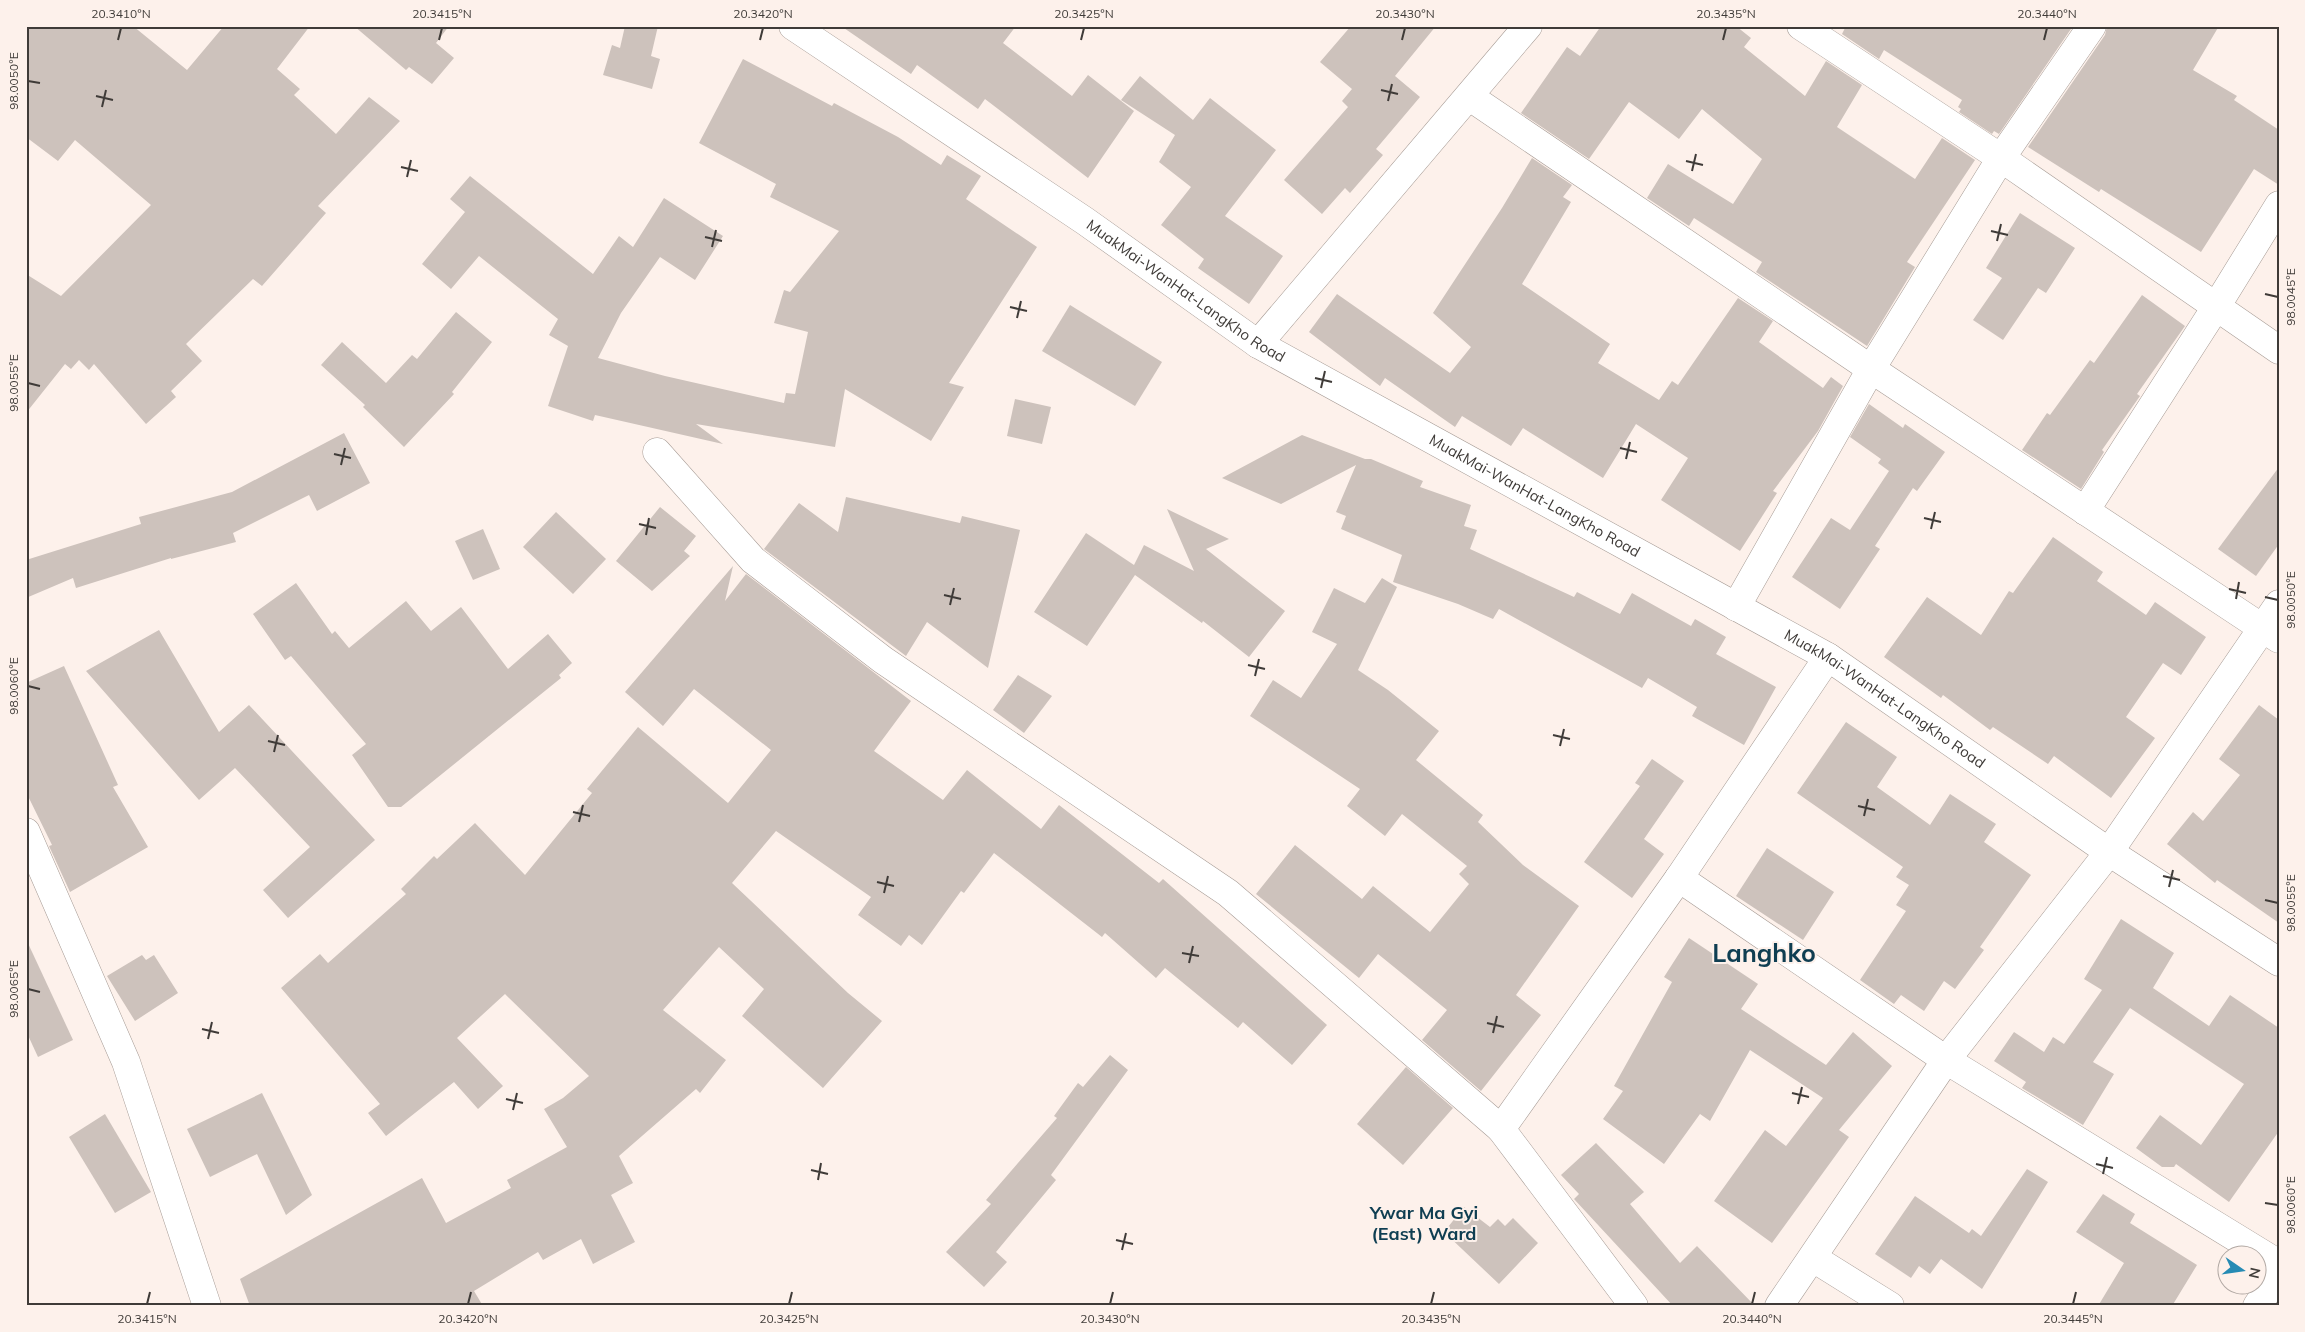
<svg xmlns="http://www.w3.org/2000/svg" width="2305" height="1332" font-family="Mulish,sans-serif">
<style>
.building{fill:#cdc2bc}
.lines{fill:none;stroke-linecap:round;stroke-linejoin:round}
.street-casing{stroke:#a69b95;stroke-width:29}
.secondary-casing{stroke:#a69b95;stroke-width:29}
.street{stroke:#fff;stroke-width:28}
.secondary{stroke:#fff;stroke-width:28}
.ticks{fill:none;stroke:#3f3b38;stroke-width:2}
.labels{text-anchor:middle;stroke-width:4;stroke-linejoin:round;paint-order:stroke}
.street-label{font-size:15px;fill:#3f3b38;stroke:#fdf1eb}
.quarter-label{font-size:18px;font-weight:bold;fill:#0f3e52;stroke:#fdf1eb}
.town-label{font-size:25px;font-weight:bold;fill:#0f3e52;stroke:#fdf1eb}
.neatline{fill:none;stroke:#3f3b38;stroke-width:2}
.ticks-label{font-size:12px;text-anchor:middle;fill:#3f3b38}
</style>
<rect width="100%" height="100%" fill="#fdf1eb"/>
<g class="building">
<path d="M26 26H133L187 70 224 26H310L277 69 300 89 294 95 336 134 369 97 400 121 318 206 326 213 262 286 253 279 186 344 202 361 171 391 176 397 146 424 94 364 89 370 79 360 71 369 65 364 26 413V274L61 296 151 205 75 140 58 161 26 137Z"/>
<path d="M354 26H449L436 43 454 58 432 84 409 67 406 70Z"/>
<path d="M625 26H658L651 56 660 59 652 89 603 75 612 45 620 48Z"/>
<path d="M841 26H1016L1003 43 1072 96 1088 75 1134 111 1088 178 985 99 978 109 917 65 911 74Z"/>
<path d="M1351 26H1436L1395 76 1420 97 1376 149 1383 155 1350 193 1345 188 1322 214 1284 180 1348 107 1342 101 1352 89 1320 62Z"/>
<path d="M1601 26H1736L1751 38 1744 47 1805 96 1826 61 1862 85 1837 127 1915 179 1942 138 1975 160 1907 262 1915 267 1867 346 1756 272 1762 262 1694 218 1689 226 1647 198 1668 164 1733 204 1762 159 1702 109 1679 139 1629 102 1589 159 1521 113 1567 47 1580 56Z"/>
<path d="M1846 26H2073L1999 134 1994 131 1992 134 1959 112 1961 109 1958 107 1962 100 1884 50 1879 59 1842 34Z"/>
<path d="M2107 26H2219L2193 70 2237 96 2234 100 2279 130V185L2254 169 2201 252 2101 189 2099 192 2028 147 2105 35Z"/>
<path d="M743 59 832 106 834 103 898 137 941 165 947 155 981 176 966 199 1037 247 949 383 964 387 931 441 845 389 835 447 696 424 723 444 595 415 593 421 548 406 568 346 549 335 558 319 479 256 451 289 422 264 465 212 450 199 470 176 593 274 619 236 633 247 664 198 723 236 695 280 660 257 621 313 598 358 665 376 784 403 786 393 795 394 808 332 774 323 784 290 790 292 839 231 770 197 776 184 699 143Z"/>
<path d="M1140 76 1193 120 1210 98 1276 150 1225 216 1283 256 1249 304 1198 268 1204 259 1161 225 1191 187 1159 162 1175 135 1121 100Z"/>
<path d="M1532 158 1572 185 1563 197 1571 202 1522 284 1610 344 1598 363 1659 400 1672 381 1678 385 1738 298 1773 321 1759 342 1823 388 1831 377 1843 386 1818 431 1773 491 1777 493 1740 551 1661 500 1688 458 1636 424 1603 478 1523 428 1511 446 1462 416 1455 427 1385 378 1380 386 1309 332 1337 294 1450 373 1471 347 1433 313 1502 208Z"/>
<path d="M2020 213 2075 248 2046 293 2038 288 2003 340 1973 320 2002 278 1986 268Z"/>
<path d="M2142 295 2185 326 2137 394 2140 396 2102 450 2104 452 2081 489 2022 450 2047 413 2050 415 2090 360 2094 363Z"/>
<path d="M1070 305 1162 362 1135 406 1042 351Z"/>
<path d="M456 312 492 342 452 392 454 394 404 447 363 407 365 405 321 365 342 342 386 383 412 355 417 359Z"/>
<path d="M1015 399 1051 407 1042 444 1007 436Z"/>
<path d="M1869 404 1903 428 1905 424 1945 452 1917 491 1913 488 1875 546 1880 549 1840 609 1792 577 1831 518 1850 530 1889 471 1878 463 1881 459 1850 437Z"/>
<path d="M344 433 370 483 317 511 309 495 233 533 236 542 171 559V558L76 588 73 578 26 598V560L141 524 139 517 232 492Z"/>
<path d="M1302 435 1365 459H1371L1423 481 1420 487 1471 505 1464 526 1477 530 1470 549 1574 597 1577 592 1620 614 1632 593 1691 626 1695 619 1726 637 1716 654 1776 687 1744 745 1692 716 1697 707 1648 678 1642 688 1499 609 1493 619 1458 604 1393 582 1402 555 1341 529 1346 516 1336 512 1356 465 1281 504 1222 478Z"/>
<path d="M2279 467V544L2256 576 2218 549Z"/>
<path d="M846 497 960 523 962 516 1020 530 988 668 927 622 906 656 764 549 799 503 838 532Z"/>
<path d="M660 507 696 536 684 551 690 556 652 591 616 561Z"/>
<path d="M1167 509 1229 539 1206 549 1285 611 1249 657 1203 621 1202 623 1135 575 1087 646 1034 612 1086 533 1134 565 1144 545 1194 571Z"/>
<path d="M556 512 606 559 573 594 523 547Z"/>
<path d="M483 529 500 569 473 580 455 541Z"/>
<path d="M2053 537 2103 572 2097 581 2146 615 2155 602 2206 637 2181 675 2163 663 2126 717 2155 738 2111 798 2054 756 2048 764 1993 727 1990 730 1943 695 1941 698 1884 657 1927 597 1981 635 2009 591 2013 593Z"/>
<path d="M733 566 725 601 746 574 911 701 874 751 943 800 967 770 1041 829 1059 805 1159 883 1163 879 1327 1025 1292 1065 1243 1022 1238 1028 1165 968 1156 978 1105 933 1102 937 994 853 964 893 961 891 922 945 909 935 901 946 858 915 871 897 776 831 732 883 848 993 882 1021 823 1088 742 1016 764 989 719 947 663 1010 726 1060 700 1093 696 1089 619 1156 633 1183 611 1195 635 1242 593 1264 581 1239 543 1260 538 1252 474 1291 483 1306H250L240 1279 422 1178 446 1223 511 1188 507 1180 567 1147 544 1109 563 1098 589 1076 505 994 457 1038 503 1086 478 1109 454 1082 386 1136 368 1113 380 1104 281 988 320 954 328 963 406 894 401 889 434 856 437 859 475 823 525 875 592 793 587 789 638 727 728 803 771 750 694 689 663 726 625 692Z"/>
<path d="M1382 578 1397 587 1358 670 1388 690 1439 731 1416 760 1483 815 1478 822 1523 865 1579 906 1516 995 1541 1015 1481 1091 1422 1040 1447 1010 1378 954 1359 978 1256 894 1295 845 1362 899 1373 886 1430 932 1469 884 1459 874 1467 866 1402 814 1385 836 1347 806 1360 789 1250 716 1273 680 1301 698 1337 644 1312 632 1334 588 1365 603Z"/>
<path d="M296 583 332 634 335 631 349 648 406 601 431 631 461 607 508 669 548 634 572 663 559 675 561 678 401 807H388L352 755 366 744 291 656 285 660 253 614Z"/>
<path d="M159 630 219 732 249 705 375 840 288 918 263 890 310 847 235 768 199 800 86 671Z"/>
<path d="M64 666 118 785 113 787 148 847 70 892 49 846 52 845 26 792V683Z"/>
<path d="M1018 675 1052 696 1024 733 993 710Z"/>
<path d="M2259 705 2279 720V923L2217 880 2215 883 2167 844 2193 812 2203 821 2240 775 2219 759Z"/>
<path d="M1846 722 1897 757 1877 787 1930 825 1950 794 1996 824 1984 842 2031 875 1980 947 1984 950 1955 989 1944 981 1924 1011 1901 995 1894 1004 1860 980 1906 911 1896 905 1909 885 1896 877 1903 867 1797 793Z"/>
<path d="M1652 759 1684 781 1644 839 1664 854 1632 898 1584 862 1640 786 1635 783Z"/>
<path d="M1767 848 1834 892 1803 940 1736 896Z"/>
<path d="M2121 919 2174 953 2153 988 2209 1026 2230 995 2279 1028V1131L2229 1202 2176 1164 2174 1167H2162L2136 1148 2160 1115 2201 1145 2244 1084 2130 1008 2093 1062 2114 1074 2083 1125 2022 1088 2026 1082 1994 1061 2014 1032 2044 1052 2053 1037 2064 1044 2102 990 2084 979Z"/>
<path d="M1689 938 1758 984 1741 1009 1826 1065 1853 1032 1892 1066 1839 1130 1849 1137 1772 1243 1714 1201 1765 1130 1786 1146 1823 1098 1750 1050 1710 1121 1700 1114 1664 1164 1603 1119 1623 1091 1614 1086 1672 982 1664 977Z"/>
<path d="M26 939 73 1040 38 1057 26 1031Z"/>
<path d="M142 955 146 960 154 955 178 993 135 1021 107 976Z"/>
<path d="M1110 1055 1128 1070 1051 1175 1056 1180 996 1252 1007 1262 984 1287 946 1252 991 1204 986 1200 1057 1118 1054 1116 1078 1083 1083 1087Z"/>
<path d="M1406 1067 1453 1108 1403 1165 1357 1124Z"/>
<path d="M262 1093 312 1195 286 1215 257 1154 210 1177 187 1129Z"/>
<path d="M105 1114 151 1192 115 1213 69 1137Z"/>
<path d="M1596 1143 1644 1192 1630 1204 1680 1263 1697 1246 1755 1306H1673L1574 1199 1579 1194 1561 1175Z"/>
<path d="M2027 1169 2048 1182 1982 1289 1941 1259 1930 1274 1919 1266 1911 1278 1875 1254 1915 1196 1969 1233 1972 1229 1981 1236Z"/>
<path d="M2103 1194 2135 1214 2130 1223 2197 1265 2172 1306H2098L2124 1263 2076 1232Z"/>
<path d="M1464 1207 1490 1227 1498 1219 1505 1226 1513 1218 1538 1243 1499 1284 1444 1232Z"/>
</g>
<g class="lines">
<defs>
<g id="street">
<path d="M1801 26 2001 158 2279 350"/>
<path d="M1470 97 1871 369 2279 639"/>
<path d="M1258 344 1528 26"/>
<path d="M657 452 753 560 883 660 1228 893 1501 1129"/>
<path d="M2085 511 2216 307 2279 205"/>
<path d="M1736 607 1871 369 2001 158 2092 26"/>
<path d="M26 832 126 1062 207 1306"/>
<path d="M1679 878 1946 1060 2279 1264"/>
<path d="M1813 1258 1890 1306"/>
<path d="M1634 1306 1501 1129 1679 878 1828 657"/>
<path d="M2257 1306 2279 1274"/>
</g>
<g id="secondary">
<path id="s1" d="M793 26 1085 221 1258 344 1828 657 2109 852 2279 962"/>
<path d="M1779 1306 1946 1060 2109 852 2279 604"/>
</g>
</defs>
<use href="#street" class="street-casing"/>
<use href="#secondary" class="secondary-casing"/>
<use href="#street" class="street"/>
<use href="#secondary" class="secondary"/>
</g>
<path class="ticks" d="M118 40 121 28M439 40 442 28M760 40 763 28M1081 40 1084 28M1402 40 1405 28M1723 40 1726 28M2044 40 2047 28M28 81 40 83M1381 90 1398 94M96 96 113 100M1388 101 1392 84M102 107 106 90M1686 161 1703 165M401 167 418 171M1692 171 1696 154M407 177 411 160M1991 231 2008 235M705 237 722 241M1997 241 2001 224M712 247 716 230M2265 294 2278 297M1010 307 1027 311M1017 318 1021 301M1315 378 1332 382M28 383 40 386M1321 388 1325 371M1620 448 1637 452M334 454 351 458M1626 459 1630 442M341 465 345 448M1924 518 1941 522M639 524 656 528M1931 529 1935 512M646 535 649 518M2229 589 2246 593M944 595 961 599M2265 597 2278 600M2236 599 2239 582M950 605 954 588M1248 665 1265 669M1255 676 1259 659M28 686 40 689M1553 735 1570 739M268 741 285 745M1560 746 1564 729M274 752 278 735M1858 806 1875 810M573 812 590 816M1864 816 1868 799M579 822 583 805M2163 876 2180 880M877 882 894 886M2169 887 2173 870M884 893 888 876M2265 900 2278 903M1182 953 1199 956M1189 963 1193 946M28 989 40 992M1487 1023 1504 1027M202 1029 219 1033M1493 1033 1497 1016M208 1039 212 1022M1792 1093 1809 1097M506 1099 523 1103M1798 1104 1802 1087M513 1110 517 1093M2096 1164 2113 1168M811 1170 828 1174M2103 1174 2107 1157M818 1180 821 1163M2265 1203 2278 1205M1116 1240 1133 1244M1122 1250 1126 1233M147 1304 150 1292M468 1304 471 1292M789 1304 792 1292M1110 1304 1113 1292M1431 1304 1434 1292M1752 1304 1755 1292M2073 1304 2076 1292"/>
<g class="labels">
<g class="street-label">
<text dy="5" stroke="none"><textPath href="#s1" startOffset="474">MuakMai-WanHat-LangKho Road</textPath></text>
<text dy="5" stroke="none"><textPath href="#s1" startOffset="879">MuakMai-WanHat-LangKho Road</textPath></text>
<text dy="5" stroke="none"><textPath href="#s1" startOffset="1284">MuakMai-WanHat-LangKho Road</textPath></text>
</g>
<g class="quarter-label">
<text x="1424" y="1219">Ywar Ma Gyi<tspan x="1424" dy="21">(East) Ward</tspan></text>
</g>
<g class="town-label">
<text x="1764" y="962">Langhko</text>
</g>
</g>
<rect width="2305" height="1332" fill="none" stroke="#fdf1eb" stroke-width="55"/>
<g transform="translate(2242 1270) rotate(103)"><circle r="24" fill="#fdf1eb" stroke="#b1a8a3"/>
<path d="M0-4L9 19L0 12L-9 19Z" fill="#268bb4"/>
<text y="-8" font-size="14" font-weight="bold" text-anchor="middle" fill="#3f3b38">N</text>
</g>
<rect x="28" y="28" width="2250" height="1276" class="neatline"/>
<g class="ticks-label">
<text x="121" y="18">20.3410°N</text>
<text x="442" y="18">20.3415°N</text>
<text x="763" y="18">20.3420°N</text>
<text x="1084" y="18">20.3425°N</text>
<text x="1405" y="18">20.3430°N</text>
<text x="1726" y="18">20.3435°N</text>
<text x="2047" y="18">20.3440°N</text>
<text transform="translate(14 81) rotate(-90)" y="4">98.0050°E</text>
<text transform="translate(2291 297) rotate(-90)" y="4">98.0045°E</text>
<text transform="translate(14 383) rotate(-90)" y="4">98.0055°E</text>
<text transform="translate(2291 600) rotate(-90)" y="4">98.0050°E</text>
<text transform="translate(14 686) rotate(-90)" y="4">98.0060°E</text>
<text transform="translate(2291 903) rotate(-90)" y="4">98.0055°E</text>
<text transform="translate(14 989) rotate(-90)" y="4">98.0065°E</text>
<text transform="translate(2291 1205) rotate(-90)" y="4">98.0060°E</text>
<text x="147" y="1323">20.3415°N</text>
<text x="468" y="1323">20.3420°N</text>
<text x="789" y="1323">20.3425°N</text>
<text x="1110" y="1323">20.3430°N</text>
<text x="1431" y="1323">20.3435°N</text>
<text x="1752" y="1323">20.3440°N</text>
<text x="2073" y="1323">20.3445°N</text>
</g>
</svg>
